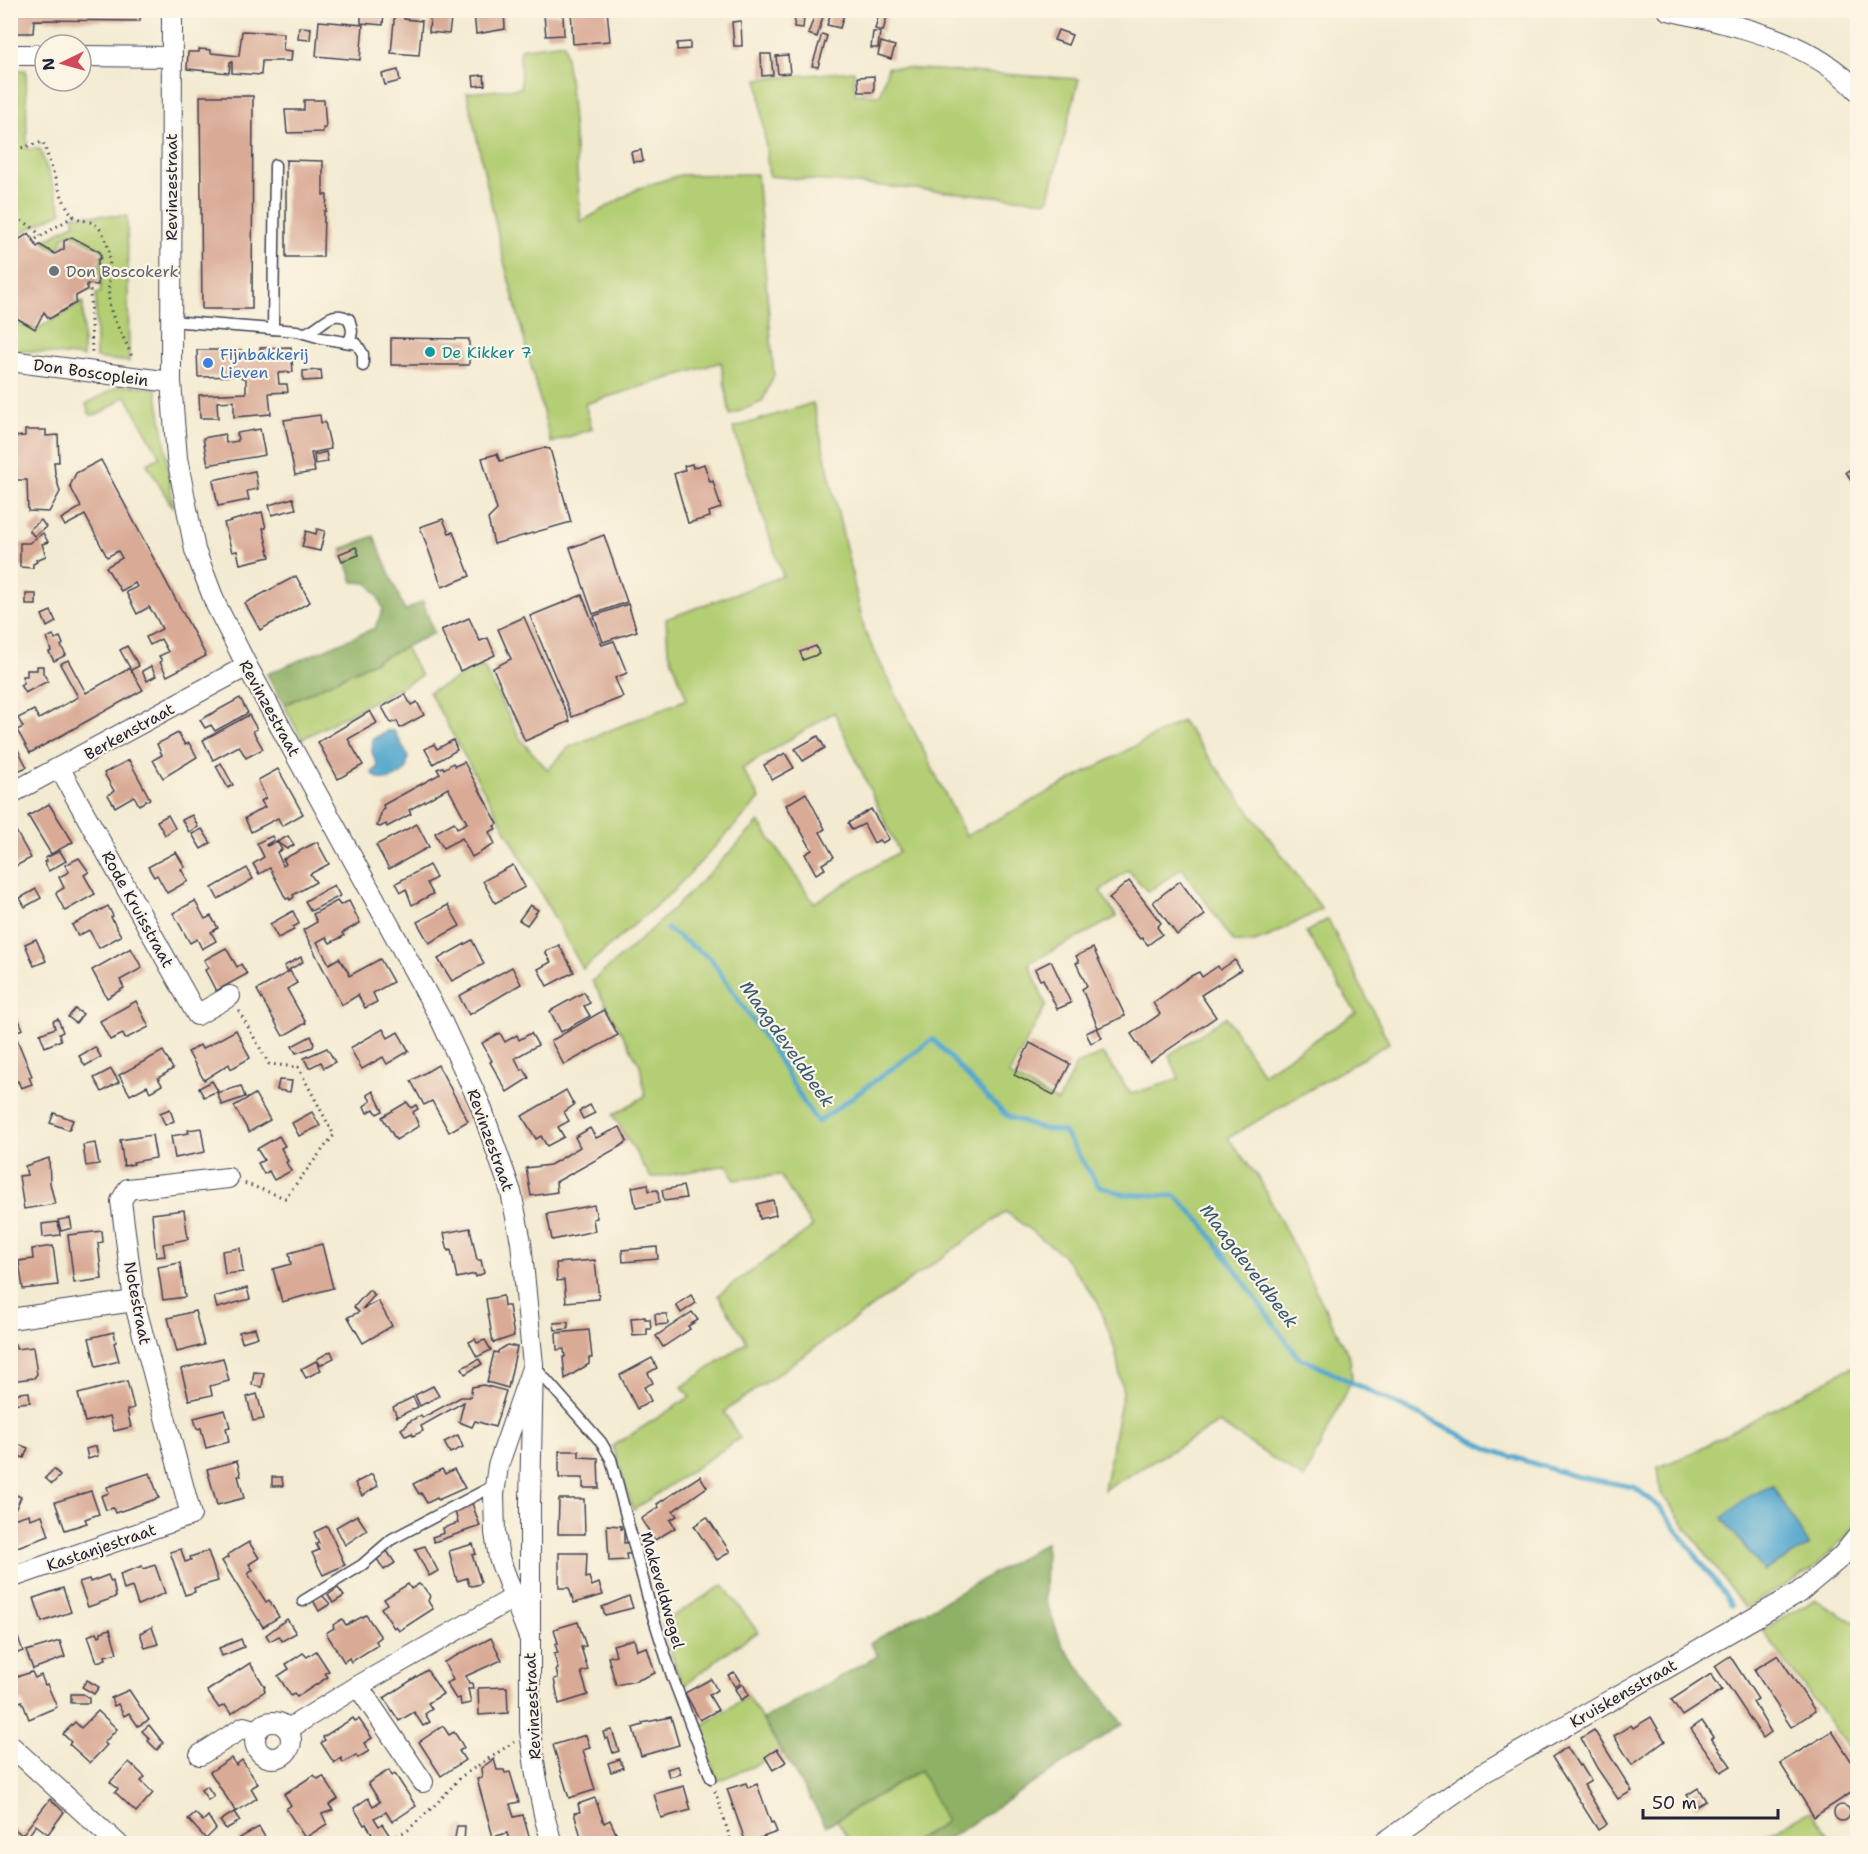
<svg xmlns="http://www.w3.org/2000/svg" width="1868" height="1854" font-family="'Shantell Sans',sans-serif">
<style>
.green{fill:#b4ce73;stroke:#6b7857;stroke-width:1.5}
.forest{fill:#8fb165;stroke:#586a50;stroke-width:1.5}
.water{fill:#52a7ce;stroke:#3a6484;stroke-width:1.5}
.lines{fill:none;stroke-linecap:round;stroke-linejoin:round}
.stream{stroke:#52a7ce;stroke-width:5}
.building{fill:#d9aa96}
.lane-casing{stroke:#414052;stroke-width:13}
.street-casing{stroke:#414052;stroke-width:22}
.path{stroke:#414052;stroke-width:3;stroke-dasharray:1.5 4.5;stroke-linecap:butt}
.lane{stroke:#fff;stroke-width:10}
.street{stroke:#fff;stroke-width:20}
.worship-dot{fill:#6b7280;stroke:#fcf5e5;stroke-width:2}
.culture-dot{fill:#0f9aa8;stroke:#fcf5e5;stroke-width:2}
.shop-dot{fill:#3f7fe0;stroke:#fcf5e5;stroke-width:2}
.labels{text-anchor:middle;stroke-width:4.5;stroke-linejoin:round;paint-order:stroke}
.street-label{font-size:16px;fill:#22223b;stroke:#fcf5e5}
.worship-label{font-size:16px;fill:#5b616d;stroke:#fcf5e5;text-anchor:start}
.culture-label{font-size:16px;fill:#0d838f;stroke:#fcf5e5;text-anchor:start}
.shop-label{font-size:16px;fill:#366cbe;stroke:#fcf5e5;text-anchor:start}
.water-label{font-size:18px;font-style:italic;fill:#355776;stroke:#fcf5e5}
</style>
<rect width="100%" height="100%" fill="#fcf5e5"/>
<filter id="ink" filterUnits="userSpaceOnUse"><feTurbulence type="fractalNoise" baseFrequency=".0167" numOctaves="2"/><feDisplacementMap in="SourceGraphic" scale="12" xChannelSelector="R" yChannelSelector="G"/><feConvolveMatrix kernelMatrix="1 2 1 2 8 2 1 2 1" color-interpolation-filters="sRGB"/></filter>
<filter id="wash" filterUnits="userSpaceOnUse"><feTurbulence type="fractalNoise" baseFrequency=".008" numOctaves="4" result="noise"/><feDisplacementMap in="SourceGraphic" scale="24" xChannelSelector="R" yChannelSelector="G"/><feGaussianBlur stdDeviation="1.35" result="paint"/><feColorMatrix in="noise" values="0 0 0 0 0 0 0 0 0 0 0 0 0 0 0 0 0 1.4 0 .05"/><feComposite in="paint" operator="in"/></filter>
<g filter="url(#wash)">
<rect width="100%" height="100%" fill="#f3ebd1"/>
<g class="green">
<path d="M564 43 570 86 581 222 639 188 680 175 757 174 774 375 762 402 730 415 721 362 585 404 592 429 551 443 503 257 467 93 521 88 520 49Z"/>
<path d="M888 67 1079 79 1048 201 769 176 758 79 854 71 855 94 880 95Z"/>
<path d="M11 70H26L27 149H40L62 212 11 238Z"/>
<path d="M73 215 127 216 129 362 96 358V294L101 292 100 263 104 251 70 233 62 238V245L56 250 43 242 69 226 75 224Z"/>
<path d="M83 302V357L11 349V320L36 330Z"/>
<path d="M119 386H141L156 389 166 448 173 508 147 464 160 457 126 396C114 402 104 415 90 415L86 404Z"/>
<path d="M813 403 865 632 966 836 1182 721 1322 909 1270 936 1252 943 1234 942 1182 868 1148 892 1128 870 1100 891 1117 917 1029 963 1046 1005 1009 1075 1058 1102 1076 1064 1103 1054 1131 1094 1179 1079 1169 1055 1226 1017 1263 1074 1356 1013 1306 932 1328 919 1389 1043 1228 1138 1260 1180 1350 1358 1352 1379 1304 1479 1219 1423 1104 1490 1123 1392 1115 1349 1098 1302 1062 1254 1006 1212 724 1412 740 1438 633 1510 613 1446 690 1397 682 1387 747 1342 718 1295 812 1227 780 1175 734 1180 728 1165 651 1178 613 1115 645 1096 640 1065 592 981C652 933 705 878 759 822L814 903 899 852 834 712 742 769 760 799 673 891 583 969 429 692 483 666 521 740 548 770 569 747 687 699 668 649 666 619 783 576 733 428Z"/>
<path d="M405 647 421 676 302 739 284 705Z"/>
<path d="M1857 1364V1522L1844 1539 1812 1570 1745 1608 1661 1493 1658 1467 1686 1456Z"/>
<path d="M723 1585 758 1632 723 1655 682 1687 662 1623Z"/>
<path d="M1815 1600 1857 1624V1759L1762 1630Z"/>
<path d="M748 1696 783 1754 717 1781 698 1728Z"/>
<path d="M920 1770 946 1822 911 1843 852 1844 837 1820Z"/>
<path d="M1810 1811 1835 1843H1768L1763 1837Z"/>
</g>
<g class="forest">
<path d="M374 536 405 611 423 601 434 633 284 705 267 674 375 628 383 609 377 595 368 583 353 582 342 549Z"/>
<path d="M1046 1543 1045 1599 1062 1645 1123 1724 942 1843H911L946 1822 920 1770 826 1826 763 1719 878 1656 870 1643Z"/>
</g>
<g class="water">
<path d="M387 731H394L408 756 406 770C395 779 383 785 372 773L378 766 372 752 373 739Z"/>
<path d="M1773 1486 1809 1546 1764 1571 1722 1518 1750 1495Z"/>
</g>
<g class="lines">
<path class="stream" d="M667 929 711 959 774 1052 806 1106 818 1122 933 1039 981 1091 1007 1116 1039 1128 1064 1132 1098 1185 1123 1194 1176 1196 1202 1223 1297 1356 1494 1451 1574 1476 1634 1487 1661 1508 1732 1605"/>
</g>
<g id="blocks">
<g class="building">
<path d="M10 10H140V21L34 20 33 33H10Z"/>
<path d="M384 10 383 25 361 23V11Z"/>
<path d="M395 10 405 11 404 19 422 21 419 55 391 53Z"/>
<path d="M480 10H504L505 29 476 34 474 12Z"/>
<path d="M571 10H607L610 41 573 44Z"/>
<path d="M796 10H825L817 37 808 34 814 17 795 15Z"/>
<path d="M832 10 845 11 840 28 827 25Z"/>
<path d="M557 14 563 15 564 35 546 36 544 15Z"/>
<path d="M879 14 887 16 883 31 875 29Z"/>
<path d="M430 17 451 19 449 34 429 32Z"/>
<path d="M795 17 804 18 803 28 794 27Z"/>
<path d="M319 21 363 25 360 60 316 56Z"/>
<path d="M741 21 742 46H734L732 22Z"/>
<path d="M299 27 311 28 310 40 298 39Z"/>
<path d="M1058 30 1072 35 1068 45 1054 40Z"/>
<path d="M242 31 284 33 283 50 292 51 291 61H262L261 75 232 73V62H230L229 73 187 69 188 52H199V49L211 50V53L239 56Z"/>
<path d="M873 32H880L878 48H871Z"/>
<path d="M822 34 827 36 818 67 812 66Z"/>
<path d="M690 42V49L677 50V43Z"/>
<path d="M881 42 895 46 891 59 878 55Z"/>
<path d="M761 54H771L773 75 762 76Z"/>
<path d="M788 55 790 73 778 74 776 56Z"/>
<path d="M398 70 400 81 385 85 382 74Z"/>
<path d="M484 75 485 85 474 86 473 76Z"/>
<path d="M874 76V92H859L858 77Z"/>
<path d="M200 96H253L252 309H202Z"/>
<path d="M304 100H324L326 128H323V132L287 133 285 110H304Z"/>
<path d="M641 150 643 161 633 162 631 152Z"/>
<path d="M286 160 323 161V195H327L326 211H324L323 257H286Z"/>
<path d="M29 233 37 247 40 245 55 254 64 249V241L72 237 100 252 101 258 98 260V285L87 284V290L76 296V303L49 319 44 312 35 329 10 314V245L12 246 15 242Z"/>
<path d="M391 338 469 339V365H391Z"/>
<path d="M291 347 293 372 278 373 279 384H287L288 392 269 393 271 414 234 417V401L217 402 218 418H200L199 395 246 393V378H242L241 376 198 377 197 350H241L242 354 260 353V348Z"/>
<path d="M321 370 322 380 303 381V371Z"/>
<path d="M320 415 321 423 325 422 331 449 311 453 315 472 295 475 284 420Z"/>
<path d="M260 429 265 455 208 465 203 438 225 434 226 443 238 441 237 433Z"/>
<path d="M25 430H46V436L58 435 59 462H54L55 473 60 492 49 512 28 511 27 480H10V437L25 436Z"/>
<path d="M544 448 550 449 571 522 494 544 488 519 497 510 482 458 497 454 500 461Z"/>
<path d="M326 452 328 462 315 464 314 455Z"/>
<path d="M101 460 206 656 167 676 160 662 162 661 159 656 168 652 161 639 150 645 146 637 162 629 154 614 149 607 137 614 126 592 137 587 135 583 121 591 106 567 122 558 118 551 107 557 85 515 65 526 61 519 81 507 70 486 76 473Z"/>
<path d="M692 464 693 468 704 464 710 482 713 481 721 508 709 512 710 517 688 523 674 474 685 470 684 466Z"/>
<path d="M1857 465V480L1853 483 1846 472Z"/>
<path d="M255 471 258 489 247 491 249 500 218 506 213 480Z"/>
<path d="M293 498 296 509 272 515 269 505Z"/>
<path d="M262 512 266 528H263L270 557 240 564 237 551 232 552 224 523Z"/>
<path d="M443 519 449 533 453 532 470 576 442 587 420 527Z"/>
<path d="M41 520 46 527 34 536 29 530Z"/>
<path d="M317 529 325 531 320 551 302 547 306 531 316 534Z"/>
<path d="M43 533 48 542 42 544 46 556 36 560 37 562 33 564V568L20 567V543H29Z"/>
<path d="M604 535 627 602 593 614 570 548Z"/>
<path d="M356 547 359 555 342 561 339 554Z"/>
<path d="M296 576 310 602 260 630 245 603Z"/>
<rect x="26" y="594" width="10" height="11"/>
<path d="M582 595 602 645 614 641 627 673 615 678 623 697 572 717 530 616Z"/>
<path d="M628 604 637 631 603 642 594 616Z"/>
<path d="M51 611 56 622 47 627 42 615Z"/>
<path d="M524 617 570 721 525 741 493 668 511 659 498 629Z"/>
<path d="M469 618 480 641 488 638 495 655 460 671 441 630Z"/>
<path d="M53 635 55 639 60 637 63 644 61 646 66 655 54 661 49 652 51 651 47 638Z"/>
<path d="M127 646 139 666 131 670 143 690 30 753 17 730 23 727 18 718 34 710 39 719 78 697 60 664 68 660 86 693 130 668 120 650Z"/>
<path d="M816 646 819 654 803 660 800 652Z"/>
<path d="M37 666H43V673L48 681 25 693 20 685 24 683 22 676H27V670H37Z"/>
<path d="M151 666 156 676 147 681 142 671Z"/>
<path d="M405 694 411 705 417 702 424 715 400 728 397 721 391 723 382 707Z"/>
<path d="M240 698 248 713 215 731 211 725 205 728 200 720Z"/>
<path d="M370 711 377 723 348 739 363 765 338 779 318 742Z"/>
<path d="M249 715 257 729 253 731 263 749 246 758 239 746 213 760 203 740Z"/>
<path d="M178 733 185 745 189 743 197 757 163 778 153 760 162 755 157 744Z"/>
<path d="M818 736 825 748 803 761 795 749Z"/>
<path d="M453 740 457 750 433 764 425 749 434 744 437 749Z"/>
<path d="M17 748 27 767 15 772 10 763V755L14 754 13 751Z"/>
<path d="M785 753 794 768 772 780 764 765Z"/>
<path d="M129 760 150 799 139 805 134 796 115 807 108 795 114 791 104 773Z"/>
<path d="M464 762 498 824 494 826 496 829 489 832 495 844 472 857 462 838 443 848 435 833 454 822 457 828 467 823 448 788 409 810 411 814 387 827 386 824 380 827 377 826 382 810 384 809 383 805 440 774 437 769 443 767 444 769 453 763 455 766Z"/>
<path d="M221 763 233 785 228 788 216 766Z"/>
<path d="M278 769 303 814 282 826 278 818 251 832 245 818 265 807 261 801 266 798 258 780Z"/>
<path d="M806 793 825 829 820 832 834 857 822 864 825 869 816 874 805 854 812 850 786 805Z"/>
<path d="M49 804 73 842 51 854 28 816Z"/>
<path d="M871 809 889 839 882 843 879 840 874 843 864 824 852 830 848 823Z"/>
<path d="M168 815 175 828 165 835 157 821Z"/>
<path d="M192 815 198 827 189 832 182 820Z"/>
<path d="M12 824 31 858 10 869V825Z"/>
<path d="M417 824 429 847 389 869 376 845Z"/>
<path d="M202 829 211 843 201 849 192 834Z"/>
<path d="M272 836 274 840 266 845 267 846 277 841 282 850 277 852 283 866 286 864 283 859 317 842 329 864 310 874 316 882 293 895 294 897 290 900 289 898 286 899 270 868 259 874 253 864 264 857 257 843Z"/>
<path d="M288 836 294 845 287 849 277 842Z"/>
<path d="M60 851 66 861 49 871 44 862 47 861 45 858Z"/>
<path d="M176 852 185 867 181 869 188 881 167 893 157 875 154 877 148 867Z"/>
<path d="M79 858 89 872 84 875 95 894 65 911 56 894 57 892 64 888 59 877 69 872 65 865Z"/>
<path d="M429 865 436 878 427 883 433 894 412 905 406 889 401 892 396 883Z"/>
<path d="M513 865 525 887 495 903 483 881Z"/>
<path d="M247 868 253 879 218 899 212 888Z"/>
<path d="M1129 881 1161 923 1157 927 1162 934 1148 945 1142 938 1140 939 1109 898Z"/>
<path d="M1180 881 1205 915 1177 935 1153 902Z"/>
<path d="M334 885 340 896 311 911 305 901Z"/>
<path d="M36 889 41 898 25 907 20 898Z"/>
<path d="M195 901 205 919 211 916 218 928 211 932 216 941 202 949 197 939 190 943 173 913Z"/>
<path d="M337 901 340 905 349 901 360 923 342 933 344 936 330 943 326 937 317 942 329 964 339 958 349 973 348 974 349 976 380 959 393 982 373 993 377 1002 365 1008 358 995 342 1005 303 930 317 922 313 914Z"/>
<path d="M448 905 460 926 429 943 417 922Z"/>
<path d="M530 905 538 910 527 925 519 920Z"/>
<path d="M108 906 113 916 111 917 121 936 99 948 89 930 78 936 72 925Z"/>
<path d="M293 911 299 924 293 927 294 930 278 938 270 924Z"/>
<path d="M36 939 46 961 34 966 25 944Z"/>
<path d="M472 940 484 964 452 981 438 959Z"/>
<path d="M559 945 574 972 547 986 538 969 551 962 545 952Z"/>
<path d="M131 948 142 968 120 980 124 988 107 998 92 970Z"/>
<path d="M226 948 237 967 241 964 247 974 216 991 205 970 209 968 204 960Z"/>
<path d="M1093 948 1125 1016 1098 1028 1082 989 1087 986 1076 963 1079 962 1076 956Z"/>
<path d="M301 957 303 962 287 971 284 966Z"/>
<path d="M1235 960 1241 970 1201 995 1216 1017 1150 1062 1131 1034 1160 1014 1153 1003 1189 977 1199 972 1202 977 1218 966 1220 970Z"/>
<path d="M1051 961 1071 1003 1057 1009 1043 979 1040 980 1035 969Z"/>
<path d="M512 967 521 984 469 1015 459 996Z"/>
<path d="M290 971 297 983 287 989 306 1023 283 1036 257 990Z"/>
<path d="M584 992 590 1003 584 1006 590 1016 561 1032 550 1011Z"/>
<path d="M136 1001 149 1027 125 1039 123 1034 110 1040 100 1021Z"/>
<path d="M75 1009 83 1014 76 1023 68 1017Z"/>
<path d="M604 1010 618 1035 564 1065 551 1041Z"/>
<path d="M16 1014 23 1029 14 1032 32 1076 29 1077 32 1084 21 1088 18 1081 11 1084 10 1082V1016Z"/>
<path d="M58 1019 63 1032 59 1034 61 1040 45 1047 40 1034 55 1028 53 1021Z"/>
<path d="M1097 1028 1102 1038 1091 1043 1086 1033Z"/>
<path d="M383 1029 388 1038 398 1032 409 1051 387 1064 383 1057 362 1069 350 1048Z"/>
<path d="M236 1030 250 1058 231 1069 229 1064 204 1080 188 1052 200 1045 202 1049Z"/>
<path d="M500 1033 505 1042 517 1035 519 1040 531 1033 538 1045 515 1058 521 1070 524 1069 529 1078 507 1092 490 1062 492 1061 482 1043Z"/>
<path d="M311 1036 314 1043 313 1047 296 1053 292 1046Z"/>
<path d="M1030 1043 1070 1064 1054 1095 1014 1075Z"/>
<path d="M95 1047 101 1057 85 1066 79 1056Z"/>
<path d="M327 1048 335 1062 324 1068 321 1062 309 1068 304 1058Z"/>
<path d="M163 1051 173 1069 158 1078 162 1085 150 1092 147 1086 130 1095 119 1075Z"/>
<path d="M438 1065 468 1121 449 1132 432 1101 424 1105 411 1081Z"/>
<path d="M111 1069 119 1082 102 1092 94 1078Z"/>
<path d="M279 1080 292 1081 290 1092 277 1090Z"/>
<path d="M212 1081 218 1091 204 1097 199 1088Z"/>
<path d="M241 1086 245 1097 222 1105 217 1093Z"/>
<path d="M566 1090 574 1105 564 1112 569 1121 558 1127 564 1137 547 1146 541 1136 536 1139 522 1116Z"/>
<path d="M373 1091 383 1111 377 1114 374 1109 367 1113 364 1106 371 1101 367 1095Z"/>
<path d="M255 1094 270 1120 249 1132 234 1106Z"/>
<path d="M407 1102 411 1108 416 1105 418 1109 413 1112 419 1126 396 1140 382 1117Z"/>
<path d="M590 1105 595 1113 583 1119 579 1111Z"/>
<path d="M170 1109 174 1121 165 1125 160 1113Z"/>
<path d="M312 1112 320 1126 299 1136 292 1123Z"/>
<path d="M54 1113 73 1120 69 1130 50 1123Z"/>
<path d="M620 1127 627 1141 621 1146 556 1182 557 1192 531 1196 526 1168 550 1165 557 1161 580 1147 575 1137 590 1128 596 1138Z"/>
<path d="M201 1128 205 1152 175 1158 171 1136 189 1133 188 1130Z"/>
<path d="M152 1135 156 1158 133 1162 134 1164 124 1166 120 1140Z"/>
<path d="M279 1136 285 1146 281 1148 288 1161 286 1162 291 1171 274 1180 269 1171 264 1174 258 1163 264 1160 257 1149Z"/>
<path d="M95 1143 99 1164 86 1166 83 1145Z"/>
<path d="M49 1158 50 1183 55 1204 24 1209 19 1176 27 1175 25 1166Z"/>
<path d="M648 1184 649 1191 658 1190 659 1203 636 1208 632 1187Z"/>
<path d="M683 1186 686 1198 664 1201 662 1190Z"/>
<path d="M773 1200 776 1215 760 1219 757 1204Z"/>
<path d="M594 1205 597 1218 593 1219 595 1231 552 1240 547 1214Z"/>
<path d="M184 1210 188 1239 163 1244 165 1256 156 1257 152 1214Z"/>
<path d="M70 1218 72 1228 61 1231 58 1220Z"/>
<path d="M58 1222 60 1235 43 1237 42 1224Z"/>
<path d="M470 1228 477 1260H481L484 1273 476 1277 475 1274 457 1278 451 1250 448 1251 444 1233Z"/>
<path d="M102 1231 103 1242 98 1243 102 1279 74 1283 68 1235Z"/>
<path d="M322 1244 333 1288 282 1302 273 1269 291 1264 289 1253Z"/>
<path d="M53 1246 58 1285 23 1289 19 1261 33 1259 32 1249Z"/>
<path d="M657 1247 658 1259 623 1262 622 1250Z"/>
<path d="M240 1248 243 1272 225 1274 222 1251Z"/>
<path d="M595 1260 599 1299 566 1302 564 1280 557 1281 556 1263Z"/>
<path d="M180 1263 185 1297 163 1300 158 1267Z"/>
<path d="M247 1288 250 1299 217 1308 214 1297Z"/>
<path d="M369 1290 375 1295 362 1309 378 1301 392 1326 363 1343 348 1317 359 1312 354 1307Z"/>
<path d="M691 1295 696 1303 681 1313 676 1305Z"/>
<path d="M503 1296 504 1306H509L514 1336 493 1343 486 1299Z"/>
<path d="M195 1311 204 1345 177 1352 168 1318Z"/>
<path d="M692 1312 698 1320 688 1326 690 1329 663 1347 656 1336Z"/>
<path d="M655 1314H667L668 1324 656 1325Z"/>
<path d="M645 1317V1319H650L651 1329H647V1335L633 1336 631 1318Z"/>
<path d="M568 1322V1329L555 1330 554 1323Z"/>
<path d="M255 1328 258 1337 242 1342 239 1332Z"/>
<path d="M589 1330 592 1358H589V1364L565 1379 563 1357H565L564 1349 557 1350 556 1333Z"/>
<path d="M114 1332 116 1342 114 1343 119 1361 96 1367 89 1338Z"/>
<path d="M475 1339 477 1343 485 1340 491 1350 477 1357 469 1342Z"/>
<path d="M15 1344 16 1349 33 1347 37 1374 34 1378 10 1381V1345Z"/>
<path d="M507 1345 517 1347 508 1388 487 1382 494 1352 498 1353V1351Z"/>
<path d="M331 1351 334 1358 320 1365 317 1359Z"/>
<path d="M223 1358 229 1381 210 1386 212 1395 189 1400 181 1369Z"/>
<path d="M652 1358 657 1368 648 1373 653 1383 644 1387 651 1401 637 1409 620 1375Z"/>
<path d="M479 1359 482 1364 465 1374 462 1368Z"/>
<path d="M316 1361 321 1370 306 1378 301 1369Z"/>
<path d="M254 1372 264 1373 262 1387 252 1385Z"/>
<path d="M127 1381 134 1408 127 1410 131 1427 114 1431 110 1416 85 1422 78 1394Z"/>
<path d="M483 1385 506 1391 495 1427 475 1421 472 1427 459 1422 464 1402 421 1426 423 1431 413 1436 412 1433 406 1436 405 1435 401 1429 407 1425V1423L421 1415 422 1418 461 1397H470L472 1387Z"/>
<path d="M433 1386 439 1396 420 1406 415 1395Z"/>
<path d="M29 1392 30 1402 10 1404V1394Z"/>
<path d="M257 1394 264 1419 253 1421 247 1397Z"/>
<path d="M413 1397 418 1407 397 1417 393 1407Z"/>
<path d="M225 1410 230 1427 226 1428 229 1442 206 1448 201 1428 197 1429 194 1418Z"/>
<path d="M458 1435 463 1447 450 1453 444 1442Z"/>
<path d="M15 1443 28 1448 24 1458 11 1453Z"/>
<path d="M96 1446 98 1456 88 1459 86 1449Z"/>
<path d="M559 1451H579V1457L598 1458 599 1488H583V1478H559Z"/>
<path d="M237 1461 241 1476H238L244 1498 217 1505 207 1469Z"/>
<path d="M54 1469 60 1476 52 1484 45 1478Z"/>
<path d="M442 1469 445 1474 454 1469 465 1488 438 1500 437 1498 427 1503 421 1493 419 1494 413 1484Z"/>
<path d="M150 1473 159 1498 115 1513 113 1508 106 1510 101 1496 109 1493 107 1487Z"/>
<path d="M372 1474 378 1486 362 1496 355 1483Z"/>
<path d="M700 1476 707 1487 673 1511 677 1516 670 1520 675 1528 655 1540 641 1519 659 1507 657 1504Z"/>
<path d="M272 1477H282L283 1486H272Z"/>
<path d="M91 1491 99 1514 85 1519 87 1523 65 1530 55 1502Z"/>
<path d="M10 1492 21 1497 16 1508 10 1506Z"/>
<path d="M559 1499H584L585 1534H558Z"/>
<path d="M472 1503 480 1526 434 1542 432 1537 444 1533 443 1528 458 1523 455 1511Z"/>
<path d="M29 1514 30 1519 42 1515 49 1536 17 1547 10 1530V1520Z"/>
<path d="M357 1515 367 1530 345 1545 336 1527Z"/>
<path d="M707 1517 730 1552 717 1560 694 1526Z"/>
<path d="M607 1525 621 1526V1529H624V1543H629L632 1554H626L627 1560 609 1561Z"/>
<path d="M327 1526 345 1565 323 1575 312 1553 319 1550 316 1544 319 1543 314 1532Z"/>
<path d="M249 1542 259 1558 249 1564 253 1570 248 1574 266 1602 269 1600 279 1617 263 1627 222 1561 228 1557 227 1555Z"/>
<path d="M473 1544 476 1554 472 1555 481 1582 480 1584 472 1586 469 1585 467 1578 457 1581 449 1551Z"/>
<path d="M425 1546 438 1571 429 1576 415 1549Z"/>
<path d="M181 1549 185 1562 191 1560 190 1557 208 1551 218 1581 194 1588 195 1592 185 1595 170 1552Z"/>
<path d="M387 1551 395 1563 384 1570 377 1559Z"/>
<path d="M559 1553H587L586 1578 589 1577 592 1586 599 1583 603 1595 574 1603 569 1588H559Z"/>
<path d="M155 1565 165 1593 138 1605 132 1587 124 1590 120 1574 142 1566 143 1569Z"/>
<path d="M108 1575 111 1582 113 1581 116 1597 88 1607 79 1582 89 1579 90 1582Z"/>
<path d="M408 1584 411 1589 419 1584 425 1589 430 1596 428 1601 433 1609 399 1631 396 1626 394 1628 381 1608 387 1604 384 1599Z"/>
<path d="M63 1588 71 1612 42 1622 34 1598Z"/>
<path d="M338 1588 344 1596 333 1603 328 1595Z"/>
<path d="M322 1595 330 1604 319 1611 313 1600Z"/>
<path d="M629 1596 633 1608 605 1615 602 1607Z"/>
<path d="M10 1606H12L18 1622 13 1624 23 1651 10 1656Z"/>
<path d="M366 1615 381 1637 376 1641 378 1645 351 1662 349 1658 344 1662 326 1633 334 1628 333 1625 342 1619 346 1625Z"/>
<path d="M287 1619 296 1633 282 1641 279 1636 270 1641 266 1635Z"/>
<path d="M578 1622 586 1646 581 1647 588 1670 581 1672 588 1695 559 1704 554 1679 558 1678 556 1669H558L554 1654 558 1653 555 1644 558 1643 554 1629Z"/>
<path d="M152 1627 158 1644 145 1648 140 1633Z"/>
<path d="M110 1629 117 1653 105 1656 106 1659 97 1662 88 1636 97 1632 99 1636 101 1635V1632Z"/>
<path d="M491 1638 502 1660 466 1676 469 1683H472L473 1689H468L471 1703 461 1705 460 1698 456 1699 446 1683 453 1680 444 1662Z"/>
<path d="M241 1639 244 1647 222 1656 219 1648Z"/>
<path d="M634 1639 637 1650 647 1647 655 1673 636 1681 616 1685 608 1657 616 1655 613 1645Z"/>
<path d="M60 1641 65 1657 33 1669 26 1651Z"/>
<path d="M316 1651 329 1671 325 1673 328 1677 297 1697 294 1694 291 1696 278 1676 289 1669 286 1664 294 1659 303 1653 307 1657Z"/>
<path d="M1778 1655 1815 1711 1791 1727 1754 1670Z"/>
<path d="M1730 1656 1758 1699 1753 1702 1771 1732 1763 1738 1715 1666Z"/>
<path d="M250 1663 265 1687 264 1688 265 1691 231 1714 225 1705 219 1708 207 1691Z"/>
<path d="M427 1670 443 1694 428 1703 432 1709 425 1714 430 1722 423 1726 414 1712 399 1721 384 1698Z"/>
<path d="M32 1672 35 1678 41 1675 45 1685 47 1684 57 1707 29 1719 22 1701 17 1703 11 1689 13 1688 10 1679Z"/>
<path d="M734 1672 741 1683 735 1687 728 1675Z"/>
<path d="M1711 1674 1722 1690 1682 1716 1671 1700Z"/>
<path d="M711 1679 717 1690 709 1695 718 1710 700 1720 685 1693Z"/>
<path d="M87 1680 99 1687 94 1694 82 1687Z"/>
<path d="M743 1684 749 1695 741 1700 735 1689Z"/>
<path d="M507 1687 508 1713 479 1715 478 1688Z"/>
<path d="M129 1690 149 1720 138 1726 129 1713 124 1716 118 1704 114 1706 111 1698Z"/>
<path d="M71 1694H83L89 1698V1703H71Z"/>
<path d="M98 1711 117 1729 104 1743 107 1745 90 1763 69 1744 71 1742 63 1734 75 1722 81 1728Z"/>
<path d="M671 1717 679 1745 641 1756 633 1728 643 1725 642 1723Z"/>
<path d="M1651 1717 1665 1741 1632 1765 1614 1736 1631 1725 1633 1728Z"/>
<path d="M353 1718 355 1721 359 1719 372 1738 364 1743 369 1751 358 1758 356 1755 343 1763 341 1758 334 1763 321 1743 325 1740 323 1737Z"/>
<path d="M1702 1721 1713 1737 1711 1738 1731 1766 1721 1772 1691 1729Z"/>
<path d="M149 1725 163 1743 157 1750 148 1741 150 1739 142 1731Z"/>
<path d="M443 1726 449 1735 454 1732 460 1741 464 1748 459 1751 465 1760 441 1776 419 1742Z"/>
<path d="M612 1730 619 1751 613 1753 608 1738 605 1739 603 1732Z"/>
<path d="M1594 1730 1632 1791 1618 1799 1597 1768 1581 1738Z"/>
<path d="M1832 1731 1857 1770V1789L1814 1817 1780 1763Z"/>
<path d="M586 1735 590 1748 583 1750 595 1790 569 1798 553 1745Z"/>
<path d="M1567 1747 1579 1766 1581 1765 1591 1781 1584 1785 1607 1824 1598 1830 1552 1757Z"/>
<path d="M777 1749 786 1762 773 1770 765 1757Z"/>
<path d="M231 1758 236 1765 242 1760 258 1784 251 1788 257 1798 236 1812 210 1772Z"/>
<path d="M494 1759 497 1770H504L505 1773 510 1772 519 1802 510 1804 514 1817 523 1815 531 1844H500L509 1840 507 1833 493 1837 477 1779 482 1778 481 1768Z"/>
<path d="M620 1759 623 1768 611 1772 608 1763Z"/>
<path d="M129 1762 145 1777 141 1781 153 1793 136 1812 115 1792 118 1789 110 1782Z"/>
<path d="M678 1766 681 1774 669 1777 667 1769Z"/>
<path d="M389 1770 392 1776 395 1774 416 1806 392 1822 386 1812 374 1818 379 1826 382 1824 390 1836 378 1843 366 1824 364 1825 354 1808 368 1798 373 1806 380 1802 368 1783Z"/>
<path d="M314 1775 318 1779 323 1776 338 1799 329 1805 333 1810 322 1814 327 1824 305 1838 286 1809 291 1805 284 1794Z"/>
<path d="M746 1783 748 1788 757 1784 771 1823 773 1822 777 1832 746 1843 727 1789Z"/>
<path d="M207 1786 214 1796 208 1800 201 1790Z"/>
<path d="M684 1786 691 1810 661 1818 654 1794Z"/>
<path d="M1698 1788 1706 1801 1695 1807 1687 1795Z"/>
<path d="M595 1798 604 1823 610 1820 618 1838 606 1844H573L582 1840 574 1813 580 1812 578 1804Z"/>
<path d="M50 1799 64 1812 48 1834 36 1825 26 1839 33 1844H10L12 1827 22 1835Z"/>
<circle cx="1842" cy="1813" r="8"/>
<path d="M234 1812 240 1821 226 1829 220 1821Z"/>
<path d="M195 1813 203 1821 208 1816 216 1829 206 1839 188 1819Z"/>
<path d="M457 1826H465L464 1844H454Z"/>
<path d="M259 1827 269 1844H241L238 1839Z"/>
</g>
</g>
</g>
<g filter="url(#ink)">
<use href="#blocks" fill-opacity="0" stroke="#414052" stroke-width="1.5"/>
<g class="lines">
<defs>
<g id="lane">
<path d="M170 321 297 331 321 338 357 344 363 354V366"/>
<path d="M273 329 275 165"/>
<path d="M305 333C323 327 330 308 349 319 352 328 354 334 348 342"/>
<path d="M534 1366 601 1442 611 1459 652 1613 672 1676 711 1778"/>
<path d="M303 1601 362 1565 392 1539 495 1485"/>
</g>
<g id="street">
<path d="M172 10 171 382 177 458 195 550 216 605 247 666 440 1018 480 1104 511 1192 521 1242 533 1365"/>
<path d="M1668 10C1736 26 1808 38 1858 91"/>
<path d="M10 55H45"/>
<path d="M81 56 172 57"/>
<path d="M10 361 171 382"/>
<path d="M60 769 197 1015 230 996"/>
<path d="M10 794 247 666"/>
<path d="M10 1319 134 1301"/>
<path d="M10 1578 191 1515 134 1301 121 1201 128 1189 228 1178"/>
<path d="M529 1637 499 1558 495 1533 494 1494 498 1466 533 1365 530 1501V1731L536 1775 545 1819 552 1844"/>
<path d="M358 1686 423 1782"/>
<circle cx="273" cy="1740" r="18"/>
<path d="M288 1729 358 1686 515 1597"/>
<path d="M10 1745 118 1844"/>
<path d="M200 1755 244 1727 257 1731"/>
<path d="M1382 1844 1483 1773 1798 1593 1841 1557 1858 1536"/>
</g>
</defs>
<use href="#lane" class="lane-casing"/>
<use href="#street" class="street-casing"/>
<g class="path">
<path d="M10 151 43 142C49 158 61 204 73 215 83 224 94 217 103 234 116 257 105 282 110 307 114 325 127 340 132 358"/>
<path d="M10 217C22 219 33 226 40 236"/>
<path d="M36 239 74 216"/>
<path d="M90 290 92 354"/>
<path d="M239 1011 269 1064 298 1067 334 1135 285 1198 244 1183"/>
<path d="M715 1791 732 1844"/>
<path d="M381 1844 408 1830 437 1803 462 1776 514 1742"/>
</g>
<use href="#lane" class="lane"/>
<use href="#street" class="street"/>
</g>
</g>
<circle class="worship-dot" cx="54" cy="271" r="6"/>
<circle class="culture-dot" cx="430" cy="352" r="6"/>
<circle class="shop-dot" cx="208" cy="363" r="6"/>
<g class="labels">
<g class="street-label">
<text transform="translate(171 187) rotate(-90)" y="6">Revinzestraat</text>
<text transform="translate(91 372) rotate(8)" y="6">Don Boscoplein</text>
<text transform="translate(270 708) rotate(61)" y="6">Revinzestraat</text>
<text transform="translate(129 731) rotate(-29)" y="6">Berkenstraat</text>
<text transform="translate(138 909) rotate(61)" y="6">Rode Kruisstraat</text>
<text transform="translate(491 1140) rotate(70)" y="6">Revinzestraat</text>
<text transform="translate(138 1303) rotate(79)" y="6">Notestraat</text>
<text transform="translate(101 1547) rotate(-19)" y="6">Kastanjestraat</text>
<text transform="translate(663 1590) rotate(74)" y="6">Makeveldwegel</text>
<text transform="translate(1623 1693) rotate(-30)" y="6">Kruiskensstraat</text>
<text transform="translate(532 1706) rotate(-93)" y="6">Revinzestraat</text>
</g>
<g class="worship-label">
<text x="66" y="277">Don Boscokerk</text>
</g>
<g class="culture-label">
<text x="442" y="358">De Kikker 7</text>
</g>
<g class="shop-label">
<text x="220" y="360">Fijnbakkerij<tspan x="220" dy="18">Lieven</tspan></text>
</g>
<g class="water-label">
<text transform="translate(787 1044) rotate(55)" y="6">Maagdeveldbeek</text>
<text transform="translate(1249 1266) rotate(53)" y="6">Maagdeveldbeek</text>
</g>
</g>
<rect width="1868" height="1854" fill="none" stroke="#fcf5e5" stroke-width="36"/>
<g transform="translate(63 63) rotate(265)"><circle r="28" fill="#fcf5e5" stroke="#a5a1a1" stroke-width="1.5"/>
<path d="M0-4.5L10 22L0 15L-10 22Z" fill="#d1495b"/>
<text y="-9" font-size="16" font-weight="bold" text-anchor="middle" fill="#22223b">N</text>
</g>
<path d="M1643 1809v9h135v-9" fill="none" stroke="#22223b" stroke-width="3"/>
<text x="1652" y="1809" font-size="18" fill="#22223b" stroke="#fcf5e5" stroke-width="4.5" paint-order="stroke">50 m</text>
</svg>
